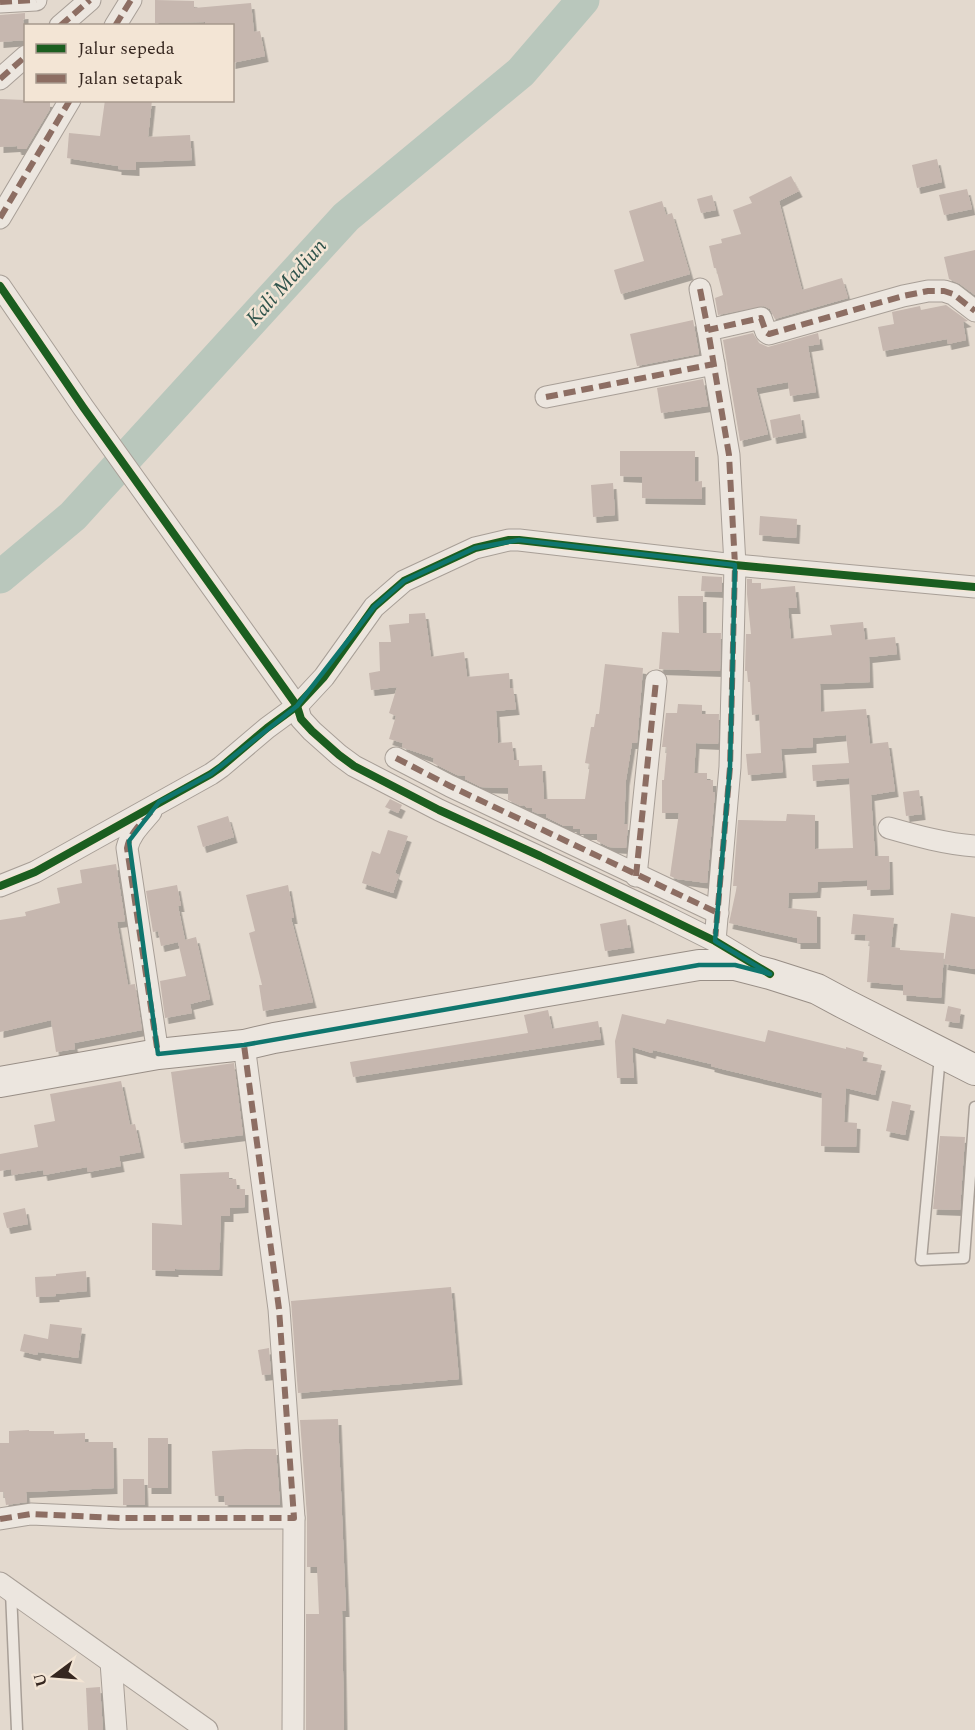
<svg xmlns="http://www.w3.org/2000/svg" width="975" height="1730" font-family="Spectral,serif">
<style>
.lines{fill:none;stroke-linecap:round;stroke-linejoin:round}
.river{stroke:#b9c7bc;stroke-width:33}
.building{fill:#c6b7af;filter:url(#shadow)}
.service-casing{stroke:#a89f97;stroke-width:13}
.minor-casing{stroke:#a89f97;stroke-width:23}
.secondary-casing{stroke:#988e86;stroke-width:32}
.service{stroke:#ece6df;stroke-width:10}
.minor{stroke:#ece6df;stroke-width:21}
.secondary{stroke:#ece6df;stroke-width:30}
.quiet{stroke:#8d6e63;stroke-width:6;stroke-dasharray:12 6;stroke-linecap:butt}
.cycleway-casing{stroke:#f3e5d5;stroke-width:11}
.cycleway{stroke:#1b5e20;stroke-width:8}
.marked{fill:none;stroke:#0f766e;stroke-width:4.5;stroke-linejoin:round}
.labels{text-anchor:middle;stroke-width:5;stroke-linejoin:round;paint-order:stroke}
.water-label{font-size:21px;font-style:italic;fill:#30544c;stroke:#f3e5d5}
</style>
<defs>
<filter id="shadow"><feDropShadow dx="3.5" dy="6" stdDeviation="0" flood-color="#0004"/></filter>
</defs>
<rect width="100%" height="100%" fill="#e3d9ce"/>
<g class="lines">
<path class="river" d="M0 577 73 516 346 217 521 72 583 0"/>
</g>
<g class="building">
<path d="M155 0 194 1V8L251 3 254 32 260 31 265 56 232 63V24L206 26 205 22 155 23Z"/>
<path d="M25 13V19H23L25 40 0 42V15Z"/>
<path d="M0 99 50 101V109L26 149H18L17 146 0 147Z"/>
<path d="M105 100H152L148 137 190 135 192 160 136 162V170L118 169V166L67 158 69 133 100 136Z"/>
<path d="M937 159 942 182 917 188 912 165Z"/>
<path d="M791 176 799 191 779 201 802 290 842 278 848 298 775 319 770 309 764 306 718 315 715 298 723 295 716 268H714L709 246 722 243 721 239 741 234 733 210 752 203 749 197Z"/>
<path d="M967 189 972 209 944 215 939 195Z"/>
<path d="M712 195 716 210 701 213 697 199Z"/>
<path d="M662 201 666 215 672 213 690 274 621 294 614 270 644 261 629 211Z"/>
<path d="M975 250V295L960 284 949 279 944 257Z"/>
<path d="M946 305 968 321 963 322 966 340 948 344 947 339 883 351 878 327 894 324 892 312 920 306 921 310Z"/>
<path d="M693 320 699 354 637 366 630 334Z"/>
<path d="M753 333 759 343 768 347 818 333 820 344 808 346 816 392 790 396 788 382 756 388 768 434 740 441 723 340Z"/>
<path d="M703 379 708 406 661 413 657 388Z"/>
<path d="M800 414 803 432 773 438 770 420Z"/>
<path d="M620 451H695V482L702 481V499L642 498V477L620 476Z"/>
<path d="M613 483 615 515 593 517 591 485Z"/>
<path d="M760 516 797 519 796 538 759 535Z"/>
<path d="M702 576 722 577V592L701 591Z"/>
<path d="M747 579H752V583H761V589L795 586 797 608H788L791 639 832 635 830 625 863 622 865 640 895 637 897 654 869 657 870 682 820 684 821 712 866 709 870 744 888 742 895 791 871 795 875 856H889L890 889 867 890V880L818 882 817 892 789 893 788 908 817 911V943H797V938L729 923 737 886H733L738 820 786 821 787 814 815 815V849L853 848 849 778 813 781 812 765 849 763 846 735 813 738V747L781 749 783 772 748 775 746 754 761 753 759 714 752 715 750 682H748L747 671H745L746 634H751L747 594Z"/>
<path d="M678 596H703V633H721L720 671 659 669 662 632 679 633Z"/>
<path d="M425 613 431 657 464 652 467 677 509 673 510 688H513L516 709 496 711 498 743 512 742 514 760H519V766L542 765 544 799H585L590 764 585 763 591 727H594L596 714H599L605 664 643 668 637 743H632L626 780 624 824H628L626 848 609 847 597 841V834H580V829H573V826H564L546 817V814H539L532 811V808H527L524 805 521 806 508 800V788L481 787 465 779V776L457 775 433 763 434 758 404 748 402 747 403 743 389 739 396 716 389 713 397 687 371 690 369 673 380 671 379 642H391L389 625 409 623V614Z"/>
<path d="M678 704 702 705V714H719L718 744 696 743 694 773H707V780H713V792H715L707 883 677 879 670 876 679 813H662V780H664L667 747H662L666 713H677Z"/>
<path d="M919 790 922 814 906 816 903 792Z"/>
<path d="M390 799 402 805 398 813 385 807Z"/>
<path d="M228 816 234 837 203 847 197 826Z"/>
<path d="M388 830 408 836 395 873 399 875 393 893 362 883 372 851 380 854Z"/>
<path d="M116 864 125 921 117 922 128 985 135 984 142 1030 74 1043 75 1049 56 1052 51 1020 0 1032V920L26 916 25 912 60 903 57 888 82 883 80 870Z"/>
<path d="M177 885 181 906H178L185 940 196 937 210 999 190 1004 192 1013 165 1018 160 981 186 976 178 942 161 946 158 931 153 932 146 891Z"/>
<path d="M288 885 294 918H291L313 1002 263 1011 259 985H262L249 933 255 931 246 895Z"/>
<path d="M951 913 975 917V969L944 964Z"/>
<path d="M853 914 894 918 891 947 900 948V950L944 953 941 998 903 995V985L867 982 870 941 865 940 866 935 851 934Z"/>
<path d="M626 919 631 947 605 951 600 924Z"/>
<path d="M948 1006 961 1009 959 1023 945 1021Z"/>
<path d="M548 1010 552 1029 598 1021 601 1039 353 1077 350 1062 528 1033 524 1015Z"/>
<path d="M622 1014 665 1024 667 1019 765 1042 768 1030 846 1049V1047L864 1052 862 1061 882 1065 875 1095 846 1088 844 1122 857 1123 856 1147 821 1146 822 1093 722 1069 711 1066V1064L653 1050 652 1053 632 1047 634 1078H617L615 1041Z"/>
<path d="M234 1063 243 1135 181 1143 171 1072Z"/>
<path d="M121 1081 130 1125 135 1124 141 1152 119 1156 121 1166 88 1172 87 1167 44 1175 43 1170 12 1175 11 1169 0 1171V1154L38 1147 34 1125 55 1121 50 1094Z"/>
<path d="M892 1101 911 1105 905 1135 886 1131Z"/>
<path d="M940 1136 965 1137 960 1210 933 1209Z"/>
<path d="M229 1172V1179H236L237 1189H245V1207L230 1208V1216H221L219 1270 175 1269V1271L152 1270V1223L182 1225 180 1174Z"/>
<path d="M25 1208 28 1224 7 1228 3 1213Z"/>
<path d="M86 1271 87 1291 56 1294V1296L36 1297 35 1277 56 1276V1274Z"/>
<path d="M451 1287 459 1379 298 1393 291 1301Z"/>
<path d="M50 1324 82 1328 78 1358 38 1352 37 1355 20 1351 24 1334 48 1339Z"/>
<path d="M269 1348 271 1374 262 1375 258 1350Z"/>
<path d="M338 1419 346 1611H342L344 1730H306V1614H319L317 1567H307V1517L300 1420Z"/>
<path d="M29 1430V1431H54V1434L85 1433V1442H113L114 1488 26 1492 27 1502 6 1505 4 1492H0V1443H9V1431Z"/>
<rect x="148" y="1438" width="20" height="50"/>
<path d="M246 1449H276L280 1505H225L224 1496H215L212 1451Z"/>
<path d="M123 1479H144L145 1505H123Z"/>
<path d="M100 1687 103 1730H88L86 1688Z"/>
</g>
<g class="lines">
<defs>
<g id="service">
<path d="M940 1056 921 1260 964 1258 975 1107"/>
<path d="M11 1592 17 1730"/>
</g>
<g id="minor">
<path d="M0 2 36 0"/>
<path d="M60 26 90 0"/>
<path d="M115 26 131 0"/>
<path d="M0 79 26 56"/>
<path d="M0 218 70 100"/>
<path d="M0 286 83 407 297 706 301 719 312 731 339 755 354 766 439 810 659 913 715 941 755 965"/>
<path d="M700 289 708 330"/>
<path d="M546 397 714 364"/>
<path d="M396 758 450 786 718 913"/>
<path d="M151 812C141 824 130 834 127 848L158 1054"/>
<path d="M889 828C917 836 946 844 975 846"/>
<path d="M636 876 656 681"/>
<path d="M0 886 35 872 211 774 221 767 267 728 297 706 324 677 374 607 404 581 475 548 509 540H519L735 565 975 587"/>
<path d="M715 941 730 767 735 565 729 455 708 330 761 318 766 332 769 334 903 296 928 291H944L953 294 975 311"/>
<path d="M0 1519 31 1514 120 1518H294L279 1309 244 1045"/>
<path d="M0 1583 207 1730"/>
<path d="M111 1662 116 1730"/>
<path d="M293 1730 294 1518"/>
</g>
<path id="secondary" d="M0 1082 158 1054 244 1045 274 1038 699 965H735L770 974 817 989 845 1004 975 1070"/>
</defs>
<use href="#service" class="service-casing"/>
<use href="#minor" class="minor-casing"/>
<use href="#secondary" class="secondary-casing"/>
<use href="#service" class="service"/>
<use href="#minor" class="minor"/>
<use href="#secondary" class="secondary"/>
<g class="quiet">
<path d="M0 2 36 0"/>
<path d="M60 26 90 0"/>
<path d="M115 26 131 0"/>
<path d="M0 79 26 56"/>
<path d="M0 218 70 100"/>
<path d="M700 289 708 330"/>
<path d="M546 397 714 364"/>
<path d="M396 758 450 786 718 913"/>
<path d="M151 812C141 823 130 833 127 848L158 1054"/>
<path d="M636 876 656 681"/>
<path d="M715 941 730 767 735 565 729 455 708 330 761 318 766 332 769 334 903 296 928 291H944L953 294 975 311"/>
<path d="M0 1519 31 1514 120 1518H294L279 1309 244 1045"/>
</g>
<defs>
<g id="cycleway">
<path d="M0 286 83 407 297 706 301 719 312 731 339 755 354 766 439 810 540 856 715 941 770 974"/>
<path d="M0 886 35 872 211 774 221 767 267 728 297 706 324 677 374 607 404 581 475 548 509 540H519L735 565 975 587"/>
</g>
</defs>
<use href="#cycleway" class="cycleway-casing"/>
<use href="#cycleway" class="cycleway"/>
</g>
<path class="marked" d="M519 540 735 565 730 767 715 941 770 974 735 965H699L244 1045 158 1054 129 841 159 802 211 774 297 706 374 607 404 581 475 548Z"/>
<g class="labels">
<g class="water-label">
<text transform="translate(286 282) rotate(-48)" y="7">Kali Madiun</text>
</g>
</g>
<rect x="24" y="24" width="210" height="78" fill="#f3e5d5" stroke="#a7998d" stroke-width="1.5"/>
<rect x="36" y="44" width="30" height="9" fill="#1b5e20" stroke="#a7998d" stroke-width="1.5"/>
<text x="78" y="54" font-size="18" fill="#362720">Jalur sepeda</text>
<rect x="36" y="74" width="30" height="9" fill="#8d6e63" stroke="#a7998d" stroke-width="1.5"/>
<text x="78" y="84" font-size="18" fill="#362720">Jalan setapak</text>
<g transform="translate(54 1676) rotate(254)" stroke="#f3e5d5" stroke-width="4.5" paint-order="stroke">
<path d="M0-4.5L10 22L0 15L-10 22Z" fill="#362720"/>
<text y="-9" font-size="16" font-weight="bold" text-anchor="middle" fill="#362720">U</text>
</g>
</svg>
